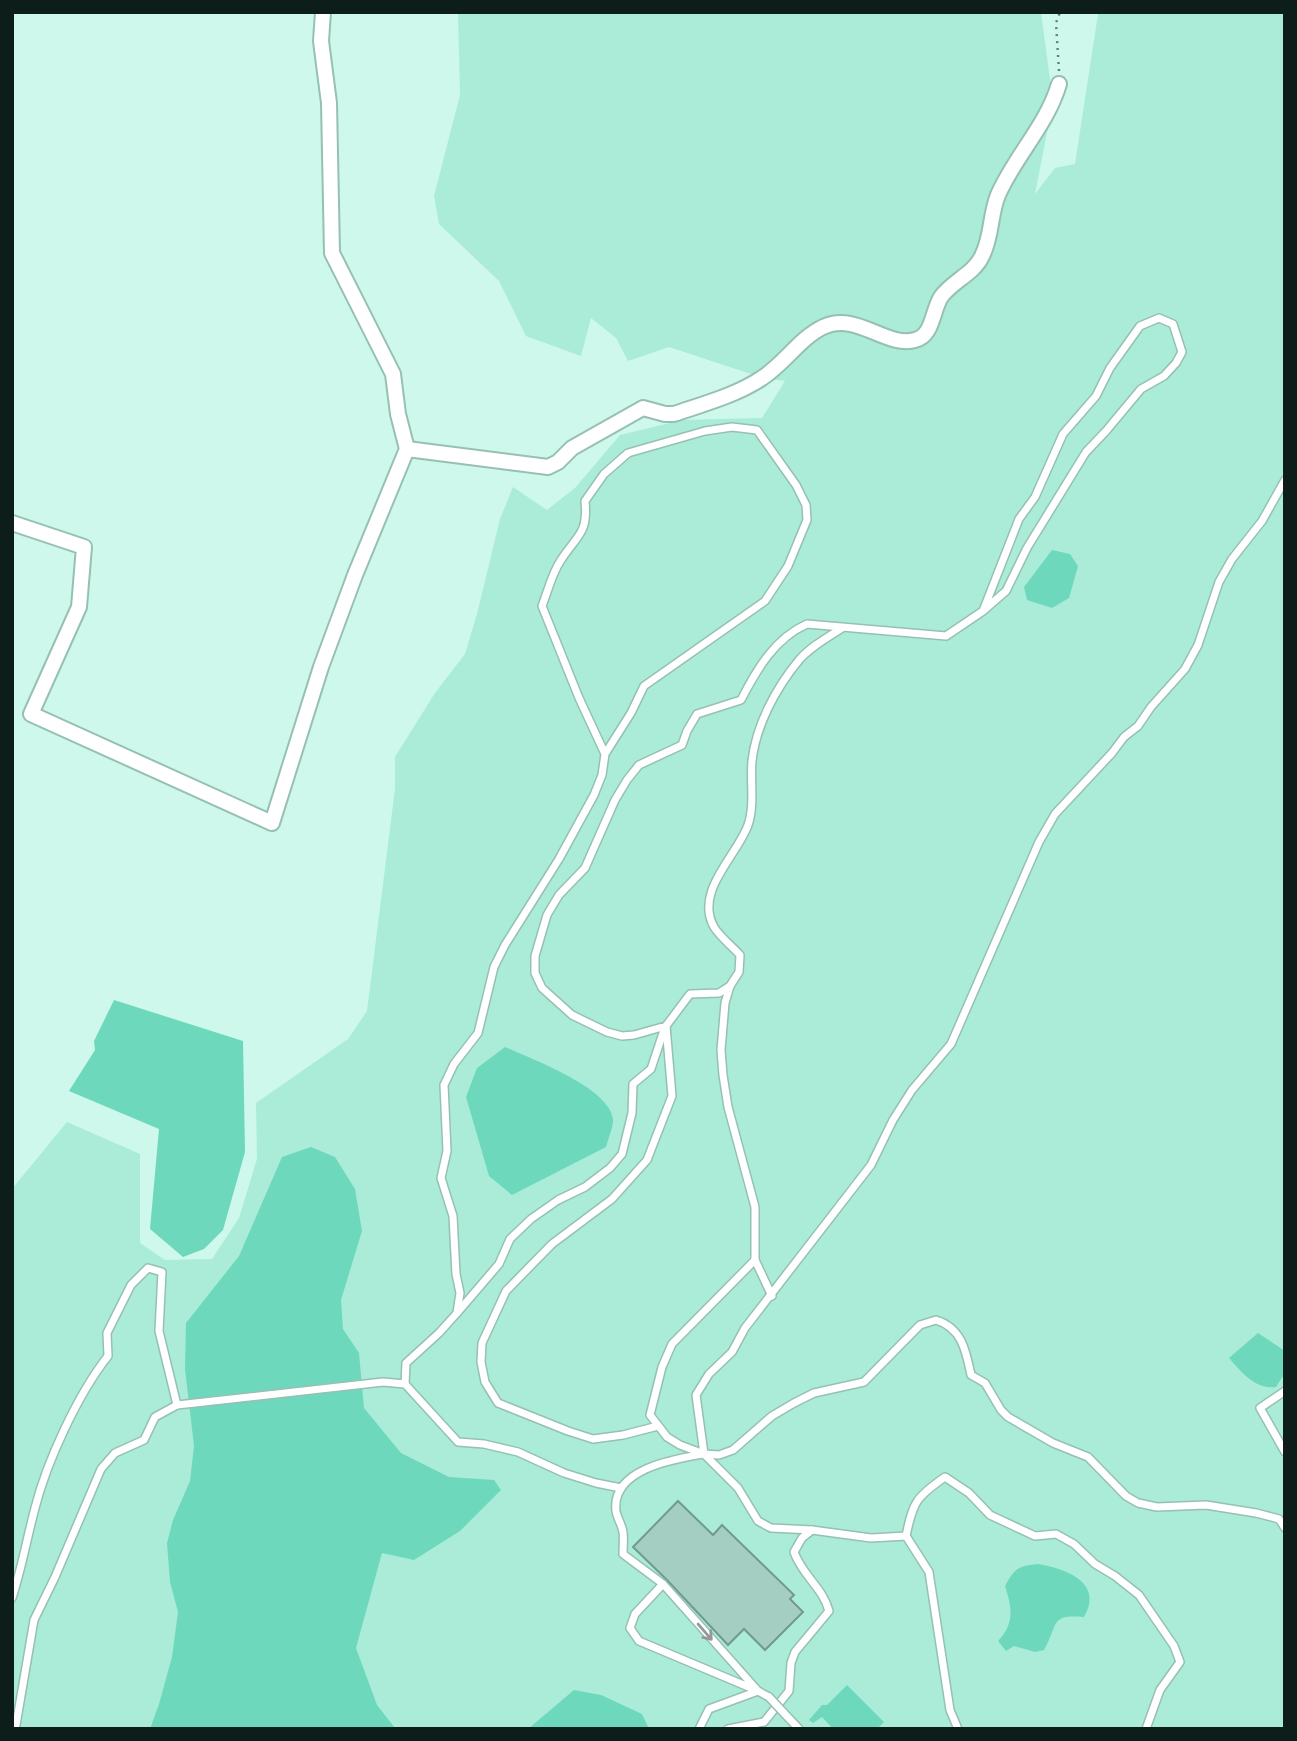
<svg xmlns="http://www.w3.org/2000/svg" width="1297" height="1741" font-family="'Space Grotesk',sans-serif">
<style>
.green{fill:#aaecd8}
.water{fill:#6ed8bc}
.building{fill:#a4cec1;stroke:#719a8e;stroke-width:2}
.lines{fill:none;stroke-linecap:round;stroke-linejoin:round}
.service-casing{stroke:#96c0b3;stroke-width:10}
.minor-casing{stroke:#96c0b3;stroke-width:18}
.path{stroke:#648179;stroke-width:2.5;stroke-dasharray:2 5;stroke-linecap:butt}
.service{stroke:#fff;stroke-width:7}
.minor{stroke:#fff;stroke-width:14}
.service-bridge-casing{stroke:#96c0b3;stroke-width:10;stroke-linecap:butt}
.service-bridge{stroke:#fff;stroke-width:7}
.oneway{stroke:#929998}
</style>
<rect width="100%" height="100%" fill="#cdf8eb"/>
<path class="green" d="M458 12H1041L1053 102 1035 194 1055 168 1075 164 1098 14 1101 12H1285V1729H12V1189L67 1122 140 1154V1243L165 1260 212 1259 239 1218 257 1159 256 1103 348 1039 367 1011 395 789V757L435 693 465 654 477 614 500 519 513 487 547 510 575 488 620 435 682 420 762 418 785 381 763 378 669 347 628 361 616 338 591 318 581 356 526 336 499 281 439 224 434 196 460 95Z"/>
<g class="water">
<path d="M1052 550 1070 554 1078 566 1069 598 1052 608 1027 600 1024 587Z"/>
<path d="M114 1000 243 1041 245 1152 223 1230 204 1249 183 1257 150 1229 159 1129 69 1091 95 1050 94 1041Z"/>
<path d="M505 1047C531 1059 611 1088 613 1120 613 1128 608 1139 606 1147L512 1195 489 1176 466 1097 477 1068Z"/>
<path d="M311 1147 335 1157 355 1189 362 1231 341 1300 343 1329 359 1353 364 1408 401 1453 449 1477 494 1480 501 1490 460 1531 414 1560 382 1553 356 1648 377 1705 395 1728 438 1729H150L159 1704 172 1657 178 1612 170 1582 167 1543 173 1520 190 1481 194 1446 185 1369 186 1323 239 1256 282 1157Z"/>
<path d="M1258 1333 1285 1351V1373L1276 1387C1256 1390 1241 1372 1229 1358Z"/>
<path d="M1038 1564C1066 1569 1104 1582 1084 1617 1049 1614 1059 1624 1044 1650L1035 1652 1014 1646 1006 1651 998 1641C1015 1623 1012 1608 1005 1586 1015 1568 1018 1566 1038 1564Z"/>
<path d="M847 1685 884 1722 877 1729H833L822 1717 813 1723 809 1720 822 1705H827Z"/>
<path d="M574 1690 601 1695 642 1714 649 1729H528Z"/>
</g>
<path class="building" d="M678 1501 713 1535 722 1525 794 1595 790 1599 803 1612 765 1650 744 1629 728 1645 667 1580 633 1547Z"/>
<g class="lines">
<defs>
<g id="service">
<path d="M730 986 719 993 690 994 666 1026 634 1035 622 1036 607 1032 572 1015 542 988 535 973V956L547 915 559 895 585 868 615 800 627 780 639 765 682 745 687 731 697 714 741 700C757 669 775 638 807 624L946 636 983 611 1006 591 1027 548 1086 452 1106 431 1141 389 1164 376 1176 363 1182 352 1173 324 1159 318 1140 326 1110 368 1096 396 1063 434 1035 497 1019 519 983 611"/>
<path d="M755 1260 672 1344 662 1367 650 1415 667 1437 680 1445 704 1454 719 1455 733 1450 772 1416 794 1403 814 1393 864 1382 920 1325 936 1320C962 1328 966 1351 971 1375L985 1383 1001 1410 1008 1417 1053 1443 1088 1457 1126 1496 1138 1503 1157 1507 1206 1505 1256 1513 1279 1519 1285 1528"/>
<path d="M772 1296 755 1260V1207L728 1107 723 1075 721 1050 725 1003 730 986 739 972 740 955C732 946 720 937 714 927 694 891 737 856 748 825 755 805 750 782 752 761 756 725 776 688 799 660 810 647 828 637 842 628"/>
<path d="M457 1313 499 1264 510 1239 531 1219 558 1200 585 1187 610 1168 622 1154 632 1113 633 1084 651 1069 664 1030"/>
<path d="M405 1384 406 1363 439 1333 457 1313 460 1293 456 1274 453 1216 441 1178 447 1151 444 1085 454 1064 478 1033 494 967 505 945 559 859 594 795 602 775 605 754 579 698 542 606C548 591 552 573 561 560 578 534 588 534 585 501L604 474 628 453 705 431 732 427 757 430 796 485 806 505 807 520 788 566 765 601 644 686 631 713 605 754"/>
<path d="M1285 1391 1260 1408 1285 1452"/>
<path d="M658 1426 623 1435 593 1439 568 1431 498 1403 485 1382 481 1362 482 1343 506 1291 552 1244 612 1199 647 1160 672 1096 666 1026"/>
<path d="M704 1454 738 1488 758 1521 771 1528 812 1530"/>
<path d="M906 1536C913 1502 916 1497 945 1477L969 1493 990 1515 1035 1536 1056 1534 1074 1544 1095 1564 1115 1576 1139 1595 1174 1646 1180 1662 1160 1690 1146 1729"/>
<path d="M663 1584 635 1614 630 1628 639 1641 758 1691 663 1584 623 1554C623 1547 624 1539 623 1532 622 1525 617 1518 616 1511 611 1469 674 1459 704 1454L696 1395 709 1374 732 1352 745 1328 871 1165 893 1120 912 1090 951 1044 1039 842 1055 814 1112 753 1124 737 1138 726 1151 707 1185 669 1198 645 1219 582 1232 559 1262 521 1285 480"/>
<path d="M12 1598C22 1567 27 1538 35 1508 47 1461 78 1394 108 1356L107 1333 131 1285 148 1268 162 1272 159 1331 177 1405"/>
<path d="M783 1712 799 1729"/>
<path d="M13 1729 16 1725 34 1620 55 1577 101 1469 115 1453 144 1440 155 1417 177 1405 383 1382 405 1384 458 1442 484 1444 518 1452 564 1473 596 1483 621 1488"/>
<path d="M699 1729 709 1709 758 1691 769 1697"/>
<path d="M728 1729 764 1722 789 1691 791 1663 795 1652 829 1611C823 1588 802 1575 794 1552L802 1538 812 1530 871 1538 906 1536 929 1572 950 1710 958 1729"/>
</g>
<g id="minor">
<path d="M407 449 548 467 558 462 572 448 643 408 665 414H674C703 404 737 395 762 378 784 364 800 338 823 327 856 311 886 348 915 340 933 336 932 311 941 297 952 281 974 274 982 256 992 237 990 214 998 195 1015 156 1047 125 1059 84"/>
<path d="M12 523 84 547 79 607 31 714 272 823 321 667 355 575 407 449 398 414 393 374 332 253 329 103 321 41 323 12"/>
</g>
</defs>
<use href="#service" class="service-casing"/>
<use href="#minor" class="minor-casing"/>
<path class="path" d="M1059 71 1056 23 1060 12"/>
<use href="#service" class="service"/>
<use href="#minor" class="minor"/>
<defs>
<path id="service-bridge" d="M769 1697 783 1712"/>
</defs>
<use href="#service-bridge" class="service-bridge-casing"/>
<use href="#service-bridge" class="service-bridge"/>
</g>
<defs><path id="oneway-shaft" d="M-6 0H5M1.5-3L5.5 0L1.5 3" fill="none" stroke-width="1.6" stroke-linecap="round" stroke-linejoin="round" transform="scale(1.75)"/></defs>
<use class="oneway" href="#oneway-shaft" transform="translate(705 1632) rotate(49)"/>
<rect width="1297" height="1741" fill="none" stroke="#0d1d19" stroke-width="28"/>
</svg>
